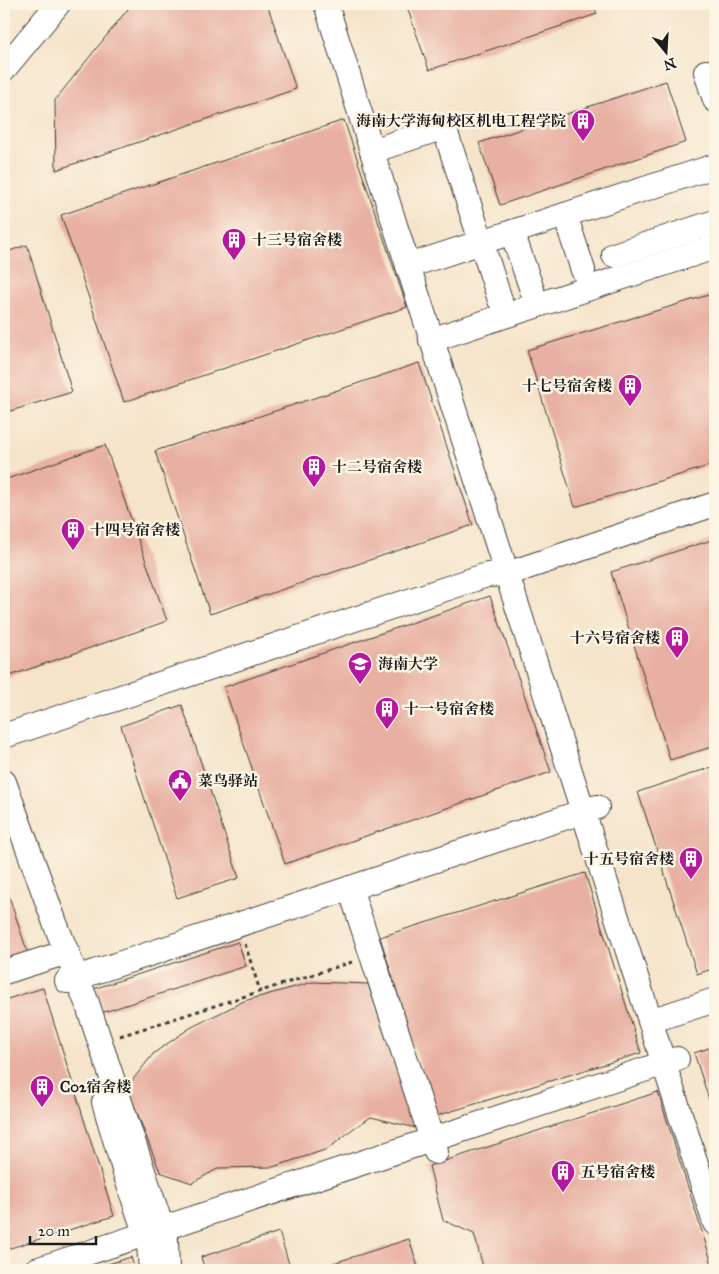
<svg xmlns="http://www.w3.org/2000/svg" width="719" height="1274" font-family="'IM FELL Great Primer','Noto Serif SC',serif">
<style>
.building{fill:#e8b0a2}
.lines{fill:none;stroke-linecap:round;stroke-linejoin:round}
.minor-casing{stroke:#3d3a36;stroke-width:26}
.path{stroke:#3d3a36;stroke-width:3;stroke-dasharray:4 4;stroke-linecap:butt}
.minor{stroke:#fff;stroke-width:24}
.labels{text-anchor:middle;stroke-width:5;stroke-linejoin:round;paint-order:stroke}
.poi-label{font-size:15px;font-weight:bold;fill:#1c1c1c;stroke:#fcf5e5;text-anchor:start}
</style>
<rect width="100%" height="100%" fill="#fcf5e5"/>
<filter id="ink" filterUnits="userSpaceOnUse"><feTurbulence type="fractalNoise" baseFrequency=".02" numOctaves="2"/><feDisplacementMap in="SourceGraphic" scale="10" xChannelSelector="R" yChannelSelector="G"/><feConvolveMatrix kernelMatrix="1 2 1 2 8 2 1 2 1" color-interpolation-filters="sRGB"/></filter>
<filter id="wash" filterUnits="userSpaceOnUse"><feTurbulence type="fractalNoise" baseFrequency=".0096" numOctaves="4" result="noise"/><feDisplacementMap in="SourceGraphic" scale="20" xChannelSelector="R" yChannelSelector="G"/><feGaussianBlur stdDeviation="1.12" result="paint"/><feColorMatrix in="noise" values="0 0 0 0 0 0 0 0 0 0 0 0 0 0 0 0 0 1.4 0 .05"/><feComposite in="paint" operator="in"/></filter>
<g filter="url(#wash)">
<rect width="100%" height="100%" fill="#f5e4ca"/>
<g id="blocks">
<g class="building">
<path d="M132 4H267L296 89 56 170 55 100Z"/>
<path d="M406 4H593L597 14 429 70Z"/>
<path d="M666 81 686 142 500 205 479 143Z"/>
<path d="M344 120 407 307 124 402 61 215Z"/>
<path d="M27 245 72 392 4 413V253Z"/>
<path d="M715 293V464L575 507 527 350Z"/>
<path d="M419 363 473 525 210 614 155 451Z"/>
<path d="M105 445 167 621 4 678V480Z"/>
<path d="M715 539V746L670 760 611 572Z"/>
<path d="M490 596 551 772 285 864 224 687Z"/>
<path d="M182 705 239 878 177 898 121 726Z"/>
<path d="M715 766V968L697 974 638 792Z"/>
<path d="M585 873 641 1053 436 1116 380 937Z"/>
<path d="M4 881 29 957 4 965Z"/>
<path d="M238 942 246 966 98 1014 90 990Z"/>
<path d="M313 982 368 984 416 1128 371 1117 354 1128 328 1149 273 1167 219 1168 192 1183 160 1172 127 1087 154 1053 190 1028 244 1001Z"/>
<path d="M43 988 114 1216 4 1250V1000Z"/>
<path d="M715 1046V1118L694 1053Z"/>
<path d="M658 1092 714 1270H484L474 1234 443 1220 429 1166Z"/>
<path d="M279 1232 291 1270H205L201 1257Z"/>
<path d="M409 1239 419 1270H312Z"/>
<path d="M131 1257 135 1270H89Z"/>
</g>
</g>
</g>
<g filter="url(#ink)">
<use href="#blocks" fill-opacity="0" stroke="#3d3a36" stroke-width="1"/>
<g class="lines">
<defs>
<g id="minor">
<path d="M326 4 395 225 715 1223"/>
<path d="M4 69 58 4"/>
<path d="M706 72 715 100"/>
<path d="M372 151 444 127 500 300"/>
<path d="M565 215 583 270"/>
<path d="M512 232 532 290"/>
<path d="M614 255 715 222"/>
<path d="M408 266 715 166"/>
<path d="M431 340 715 247"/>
<path d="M4 736 487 575 507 574 715 504"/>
<path d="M4 782 55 923 87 1003 166 1240 167 1270"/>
<path d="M350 888 436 1152"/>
<path d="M4 972 67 952"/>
<path d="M67 981 597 807"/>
<path d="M650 1021 715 1000"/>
<path d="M104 1102 125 1173 149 1245 151 1270"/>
<path d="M36 1270 677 1059"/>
</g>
</defs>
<use href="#minor" class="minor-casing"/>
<g class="path">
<path d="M245 944 260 991"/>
<path d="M120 1036 352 962"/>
</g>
<use href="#minor" class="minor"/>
</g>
</g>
<defs>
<symbol id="building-pin" viewBox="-11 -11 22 30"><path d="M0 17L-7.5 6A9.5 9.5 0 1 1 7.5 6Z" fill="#b5179e" stroke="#fcf5e5"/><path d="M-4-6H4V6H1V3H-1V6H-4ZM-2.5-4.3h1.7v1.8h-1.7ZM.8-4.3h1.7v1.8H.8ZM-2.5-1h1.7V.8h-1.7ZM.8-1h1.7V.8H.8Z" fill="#fff"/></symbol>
<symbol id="university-pin" viewBox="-11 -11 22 30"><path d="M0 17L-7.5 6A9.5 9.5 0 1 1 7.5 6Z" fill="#b5179e" stroke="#fcf5e5"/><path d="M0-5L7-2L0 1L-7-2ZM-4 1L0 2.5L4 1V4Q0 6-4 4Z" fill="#fff"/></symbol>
<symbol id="civic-pin" viewBox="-11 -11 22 30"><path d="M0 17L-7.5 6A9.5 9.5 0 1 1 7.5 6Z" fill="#b5179e" stroke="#fcf5e5"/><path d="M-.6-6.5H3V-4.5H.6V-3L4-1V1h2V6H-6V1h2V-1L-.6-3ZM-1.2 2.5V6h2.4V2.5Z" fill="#fff"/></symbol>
</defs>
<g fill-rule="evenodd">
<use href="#building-pin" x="569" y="107" width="28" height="38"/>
<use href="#building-pin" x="220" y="226" width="28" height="38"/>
<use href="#building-pin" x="616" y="372" width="28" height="38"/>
<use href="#building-pin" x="300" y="453" width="28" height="38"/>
<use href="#building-pin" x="59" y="516" width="28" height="38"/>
<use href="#building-pin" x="663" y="624" width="28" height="38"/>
<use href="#university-pin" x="346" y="650" width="28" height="38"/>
<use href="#building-pin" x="373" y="695" width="28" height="38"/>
<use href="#civic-pin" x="166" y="767" width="28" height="38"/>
<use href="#building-pin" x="677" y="845" width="28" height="38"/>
<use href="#building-pin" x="28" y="1073" width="28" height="38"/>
<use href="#building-pin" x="549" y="1158" width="28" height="38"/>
</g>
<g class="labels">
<g class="poi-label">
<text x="566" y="126" text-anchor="end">海南大学海甸校区机电工程学院</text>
<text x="252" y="245">十三号宿舍楼</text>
<text x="612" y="391" text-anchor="end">十七号宿舍楼</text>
<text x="332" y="472">十二号宿舍楼</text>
<text x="90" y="535">十四号宿舍楼</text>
<text x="660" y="643" text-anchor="end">十六号宿舍楼</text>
<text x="378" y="669">海南大学</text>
<text x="404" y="714">十一号宿舍楼</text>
<text x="198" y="786">菜鸟驿站</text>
<text x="674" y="864" text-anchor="end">十五号宿舍楼</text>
<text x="60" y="1092">C02宿舍楼</text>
<text x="580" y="1177">五号宿舍楼</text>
</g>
</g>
<rect width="719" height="1274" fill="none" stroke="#fcf5e5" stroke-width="20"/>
<g transform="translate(666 52) rotate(162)" stroke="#fcf5e5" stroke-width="4" paint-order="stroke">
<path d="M0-4L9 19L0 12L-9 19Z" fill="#1c1c1c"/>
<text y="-8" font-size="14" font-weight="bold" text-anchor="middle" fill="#1c1c1c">N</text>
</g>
<path d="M30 1236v8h66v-8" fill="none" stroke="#1c1c1c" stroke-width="2.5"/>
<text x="38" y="1236" font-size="15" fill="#1c1c1c" stroke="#fcf5e5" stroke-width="4" paint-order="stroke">20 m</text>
</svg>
